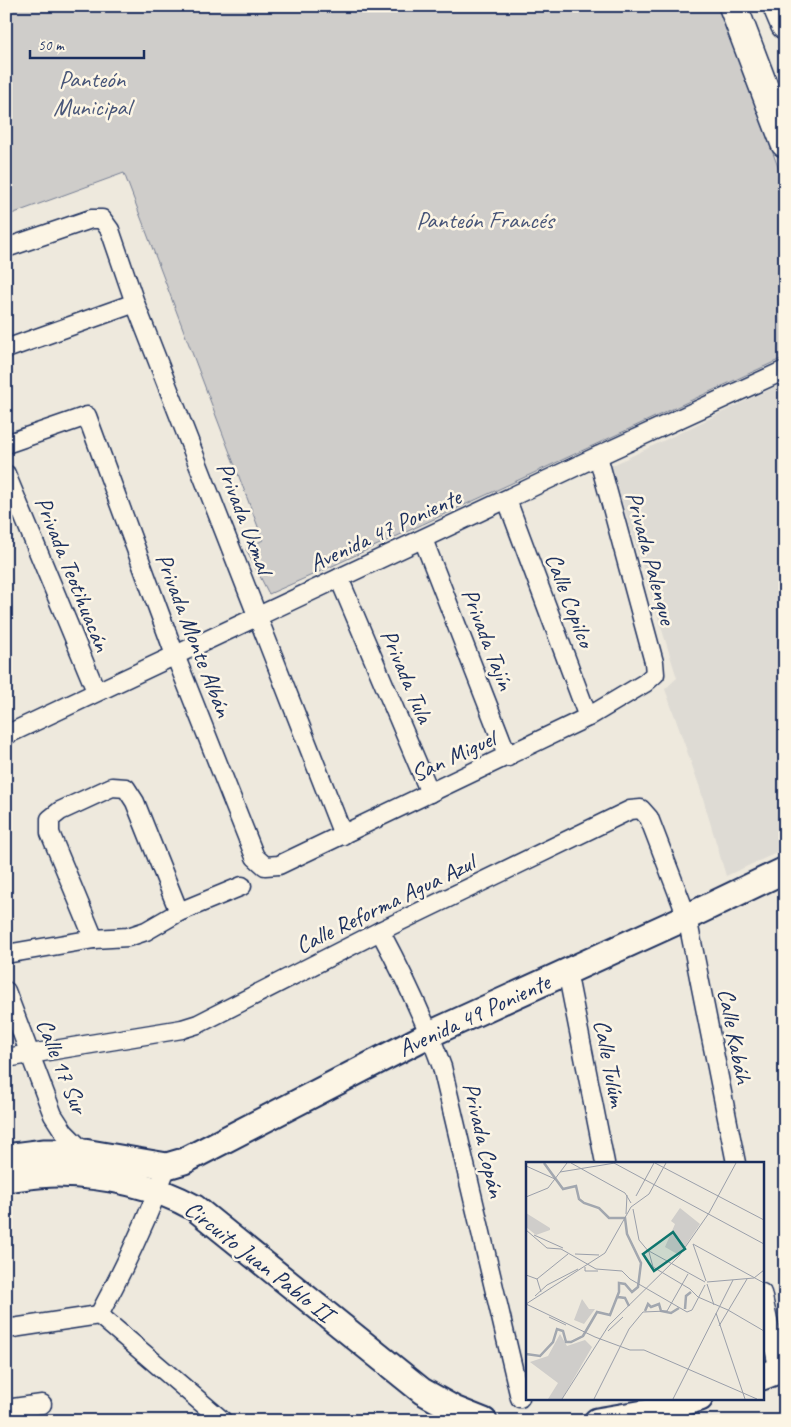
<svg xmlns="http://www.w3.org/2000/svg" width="791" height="1427" font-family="Caveat,sans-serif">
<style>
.built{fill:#dedbd4}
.green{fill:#cfcdca;stroke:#757e94}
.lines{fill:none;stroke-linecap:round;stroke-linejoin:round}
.minor-casing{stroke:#1b2f5e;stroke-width:21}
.secondary-casing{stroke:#1b2f5e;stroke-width:29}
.primary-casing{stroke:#1b2f5e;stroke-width:31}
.minor{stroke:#fcf5e5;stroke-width:18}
.secondary{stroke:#fcf5e5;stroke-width:25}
.primary{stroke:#fcf5e5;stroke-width:28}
.labels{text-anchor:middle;stroke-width:5;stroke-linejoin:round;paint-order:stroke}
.park-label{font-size:24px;fill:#485679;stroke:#fcf5e5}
.street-label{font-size:24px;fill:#1b2f5e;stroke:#fcf5e5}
.inset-river{fill:none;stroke:#a2a7af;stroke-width:2.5}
.inset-road{fill:none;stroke:#9a9faa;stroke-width:1}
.view{fill:#0f766e;fill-opacity:0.15;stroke:#0f766e;stroke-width:2.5}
.inset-edge{fill:none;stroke:#1b2f5e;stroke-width:2.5}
</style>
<rect width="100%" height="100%" fill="#eee9dd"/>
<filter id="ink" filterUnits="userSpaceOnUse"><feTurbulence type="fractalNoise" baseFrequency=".02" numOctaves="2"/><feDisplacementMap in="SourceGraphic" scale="10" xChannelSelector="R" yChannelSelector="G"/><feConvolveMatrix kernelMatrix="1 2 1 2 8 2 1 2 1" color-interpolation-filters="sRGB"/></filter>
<g filter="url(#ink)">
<path class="built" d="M785 382V849L726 876 699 785 665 689 677 678 611 466Z"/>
<path class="green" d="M6 6H719L785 186V357L328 568 269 594 246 549 263 540 124 173 6 216Z"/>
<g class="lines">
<defs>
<g id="minor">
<path d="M6 248 91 219H102L110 230 135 303 343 835"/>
<path d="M6 349 135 303"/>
<path d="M6 444 87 416 175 655 255 857 265 866 279 865 588 717 645 683 655 674 654 662 598 456"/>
<path d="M6 474 96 691"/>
<path d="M507 500 588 717"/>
<path d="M423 539 508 757"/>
<path d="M339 578 430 793"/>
<path d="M6 735 598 456 785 370"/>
<path d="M380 931C404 976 425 1020 442 1067L520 1398"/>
<path d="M94 939 50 833V819L60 811 112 787 126 788 135 802 179 912"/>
<path d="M6 954 94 939 128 937 146 931 179 912 242 886"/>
<path d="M567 971 605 1163"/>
<path d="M6 991 53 1115 64 1132 84 1152"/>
<path d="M6 1058 182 1029 198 1024 380 931 630 810 641 809 649 818 687 917 736 1163"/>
<path d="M762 1293 779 1371"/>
<path d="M99 1315C125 1267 148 1218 167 1166"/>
<path d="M6 1329 99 1315 223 1421"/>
<path d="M6 1409 42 1404"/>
</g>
<g id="secondary">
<path d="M6 1157 45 1152H84L167 1166 184 1161 430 1034 687 917 785 870"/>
<path d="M6 1179C23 1177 40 1174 57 1174 104 1175 154 1185 195 1208L422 1391 454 1409 484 1421"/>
<path d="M762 1377 785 1368"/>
<path d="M597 1421 656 1411 700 1398"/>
</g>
<g id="primary">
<path d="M733 6 785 143"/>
<path d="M777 6 785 25"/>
</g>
</defs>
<use href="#minor" class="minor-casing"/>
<use href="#secondary" class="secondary-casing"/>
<use href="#primary" class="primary-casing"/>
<use href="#minor" class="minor"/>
<use href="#secondary" class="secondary"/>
<use href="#primary" class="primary"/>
</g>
</g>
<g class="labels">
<g class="park-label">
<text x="92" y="87">Panteón<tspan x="92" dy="28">Municipal</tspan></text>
<text x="485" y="228">Panteón Francés</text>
</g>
<g class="street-label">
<text transform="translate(245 518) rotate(69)" y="8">Privada Uxmal</text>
<text transform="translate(385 530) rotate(-25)" y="8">Avenida 47 Poniente</text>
<text transform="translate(651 558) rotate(75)" y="8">Privada Palenque</text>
<text transform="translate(73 574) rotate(68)" y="8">Privada Teotihuacán</text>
<text transform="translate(570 600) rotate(69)" y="8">Calle Copilco</text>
<text transform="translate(194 635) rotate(69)" y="8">Privada Monte Albán</text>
<text transform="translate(488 639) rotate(69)" y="8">Privada Tajín</text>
<text transform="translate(407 676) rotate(67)" y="8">Privada Tula</text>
<text transform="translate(453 756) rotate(-25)" y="8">San Miguel</text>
<text transform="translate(385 904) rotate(-26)" y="8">Calle Reforma Agua Azul</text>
<text transform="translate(474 1015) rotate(-25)" y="8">Avenida 49 Poniente</text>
<text transform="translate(735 1036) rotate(79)" y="8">Calle Kabáh</text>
<text transform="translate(610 1063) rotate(79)" y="8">Calle Tulúm</text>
<text transform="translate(62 1066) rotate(68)" y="8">Calle 17 Sur</text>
<text transform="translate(484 1140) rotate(77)" y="8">Privada Copán</text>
<text transform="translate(259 1261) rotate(38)" y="8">Circuito Juan Pablo II</text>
</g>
</g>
<g transform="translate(526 1162)">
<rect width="238" height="238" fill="#eee9dd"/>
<path d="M154 46 174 62 153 93 139 85 149 62 145 59ZM0 51 24 66V68L10 73 0 65ZM56 137 63 147H69L58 162 48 158ZM34 172 41 184 59 178 66 185 36 237H22L32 221 4 200 22 194Z" fill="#cfcdca"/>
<path class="inset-river" d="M92 135 99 136 103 144M159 147 160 134 165 130M119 149 122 142 125 145 133 142 135 149 145 151 153 146M0 192 14 194 27 180 31 167 37 169 40 180H45L57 174 71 150 84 153 93 130V121L99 122 106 130 112 125 115 101 101 72 99 56H83L73 46 58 41 53 37 50 24 37 27 18 1"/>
<path class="inset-road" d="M45 1 99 31 105 41M88 1 238 82M129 1 238 58M0 4 29 17M34 10 89 1M110 34 128 1M0 35 22 26 41 1M107 47 113 78 123 90 127 105 164 127 172 135 202 148 238 169M100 52 101 33M0 68 21 86 35 87 70 107 96 109 104 117 161 150 166 148 179 123M8 73 37 86M167 82 238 121M167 82 180 119M123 89 179 120M49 92 73 93M59 105V109H72M0 113 11 117 15 130M11 117 42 92M181 120 228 116 238 108M181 122 188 143M9 134 21 123 52 107M0 142 69 175 104 188H118L231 237M0 142 79 91 105 45 123 32 140 1M190 151 219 237M23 155 40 163M193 164 221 117M82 169 97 155M36 237 83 163 153 94 183 51 210 1M68 237 103 167 117 150 141 149 162 112M147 237 207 118"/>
<path class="view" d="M147 70 159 87 128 109 117 92Z"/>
<rect width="238" height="238" class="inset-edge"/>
</g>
<rect width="791" height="1427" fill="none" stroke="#fcf5e5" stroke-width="25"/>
<rect x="12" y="12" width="766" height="1402" fill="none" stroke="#1b2f5e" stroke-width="2" filter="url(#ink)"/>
<path d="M30 50v8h114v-8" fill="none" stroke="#1b2f5e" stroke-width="2.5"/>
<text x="38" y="50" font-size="15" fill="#1b2f5e" stroke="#fcf5e5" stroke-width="4" paint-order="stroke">50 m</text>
</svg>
